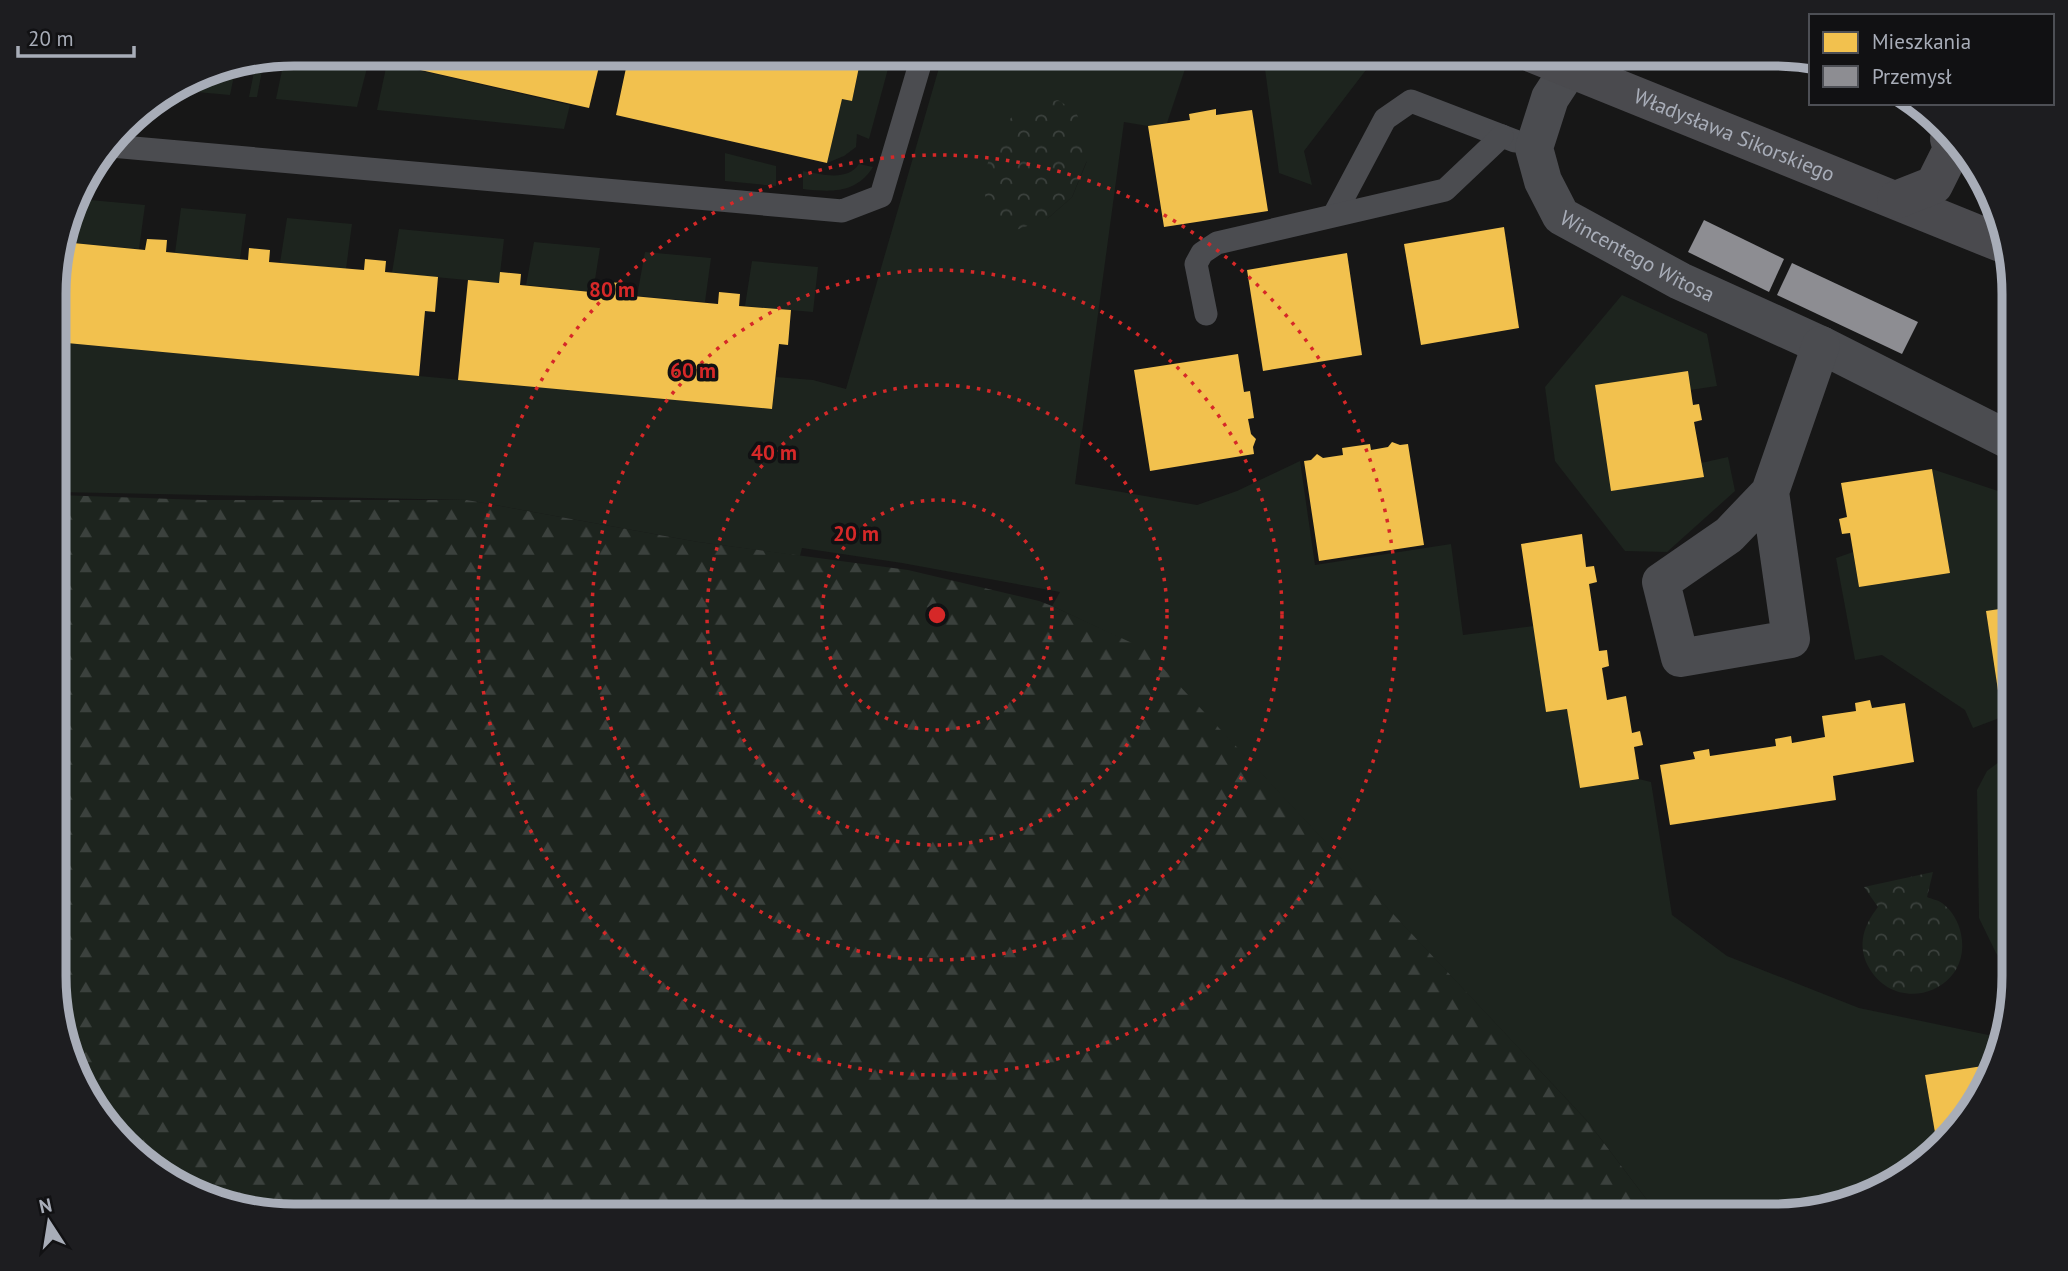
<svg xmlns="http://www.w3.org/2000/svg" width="2068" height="1271" font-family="'PT Sans',sans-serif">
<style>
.grass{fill:#1d241e;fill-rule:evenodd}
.forest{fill:url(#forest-firs)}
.park{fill:url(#park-crowns)}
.homes{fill:#f2c14e}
.industry{fill:#8d8d92}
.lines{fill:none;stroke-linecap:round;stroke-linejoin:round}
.lane{stroke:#4b4c50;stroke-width:23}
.street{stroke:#4b4c50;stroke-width:38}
.secondary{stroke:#4a4a4e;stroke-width:38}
.ring{fill:none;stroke:#d62828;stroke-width:3.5;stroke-dasharray:3.5 7}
.labels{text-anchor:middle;stroke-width:7;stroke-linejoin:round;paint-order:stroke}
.street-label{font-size:21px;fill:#a8adb8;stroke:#111113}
.rim{fill:none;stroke:#a8adb8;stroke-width:9}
.centre{fill:#d62828;stroke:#111113;stroke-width:3.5}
.ring-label{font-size:21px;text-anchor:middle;font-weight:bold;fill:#d62828;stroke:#111113;stroke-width:7;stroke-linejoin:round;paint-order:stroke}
</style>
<defs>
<pattern id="forest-firs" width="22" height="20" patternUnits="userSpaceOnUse" patternTransform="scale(1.75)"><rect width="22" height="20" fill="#1d241e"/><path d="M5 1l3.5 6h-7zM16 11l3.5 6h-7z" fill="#3b413d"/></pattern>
<pattern id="park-crowns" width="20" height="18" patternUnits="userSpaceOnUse" patternTransform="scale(1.75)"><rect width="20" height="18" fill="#1d241e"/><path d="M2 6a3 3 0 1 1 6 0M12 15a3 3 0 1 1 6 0" fill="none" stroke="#3b413d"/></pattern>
</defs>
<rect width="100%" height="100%" fill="#171717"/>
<g class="grass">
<path d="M294 54H346L369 60 357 107 276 99 285 56Z"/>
<path d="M808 54H892L869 139 857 134 856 147 844 156 827 163 842 99 852 101 859 67Z"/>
<path d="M943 54H1190L1167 123 1148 126 1124 122 1075 484 1197 505 1237 491 1300 461 1315 565 1451 544 1463 635 1534 626 1546 712 1567 709 1580 788 1639 779 1651 782 1672 915 1727 956 1859 1008 1998 1037 1989 1065 1925 1075 1937 1144 1893 1185 1789 1216H1659L1588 1122 1145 650 1052 606 1060 592 902 563 802 548 800 556 698 542 467 500 56 492V342L772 409 776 377 813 380 846 389ZM1087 161 1072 197 1047 219Z"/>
<path d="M1263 54H1338L1369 66 1304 151 1312 185 1279 173Z"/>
<path d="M264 60 257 97H249L256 62Z"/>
<path d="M387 63 570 105 564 129 377 110Z"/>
<path d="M236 66 230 95 174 90 203 72Z"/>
<path d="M725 153 776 166V186L725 181Z"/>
<path d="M859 164 873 167C856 194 831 192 803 189V171C821 174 847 182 859 164Z"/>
<path d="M79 199 145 205 139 249 73 243Z"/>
<path d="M181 208 246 214 240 259 175 253Z"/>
<path d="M287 218 352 224 346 269 280 263Z"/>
<path d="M399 229 504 239 499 283 392 273Z"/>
<path d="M534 242 600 248 593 292 526 285Z"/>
<path d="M645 252 711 258 705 302 637 296Z"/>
<path d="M752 261 818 267 813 312 745 306Z"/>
<path d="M1622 295 1707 334 1717 386 1690 390 1595 385 1701 463 1728 457 1735 491 1667 552 1625 551 1555 461 1545 387Z"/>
<path d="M1932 469 2013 496V607L1986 612 2002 717 1973 728 1965 710 1882 655 1855 660 1836 558 1853 552 1859 587 1950 573Z"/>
<path d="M2013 757V977L1996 953 1979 918 1977 790 1987 771 2003 759Z"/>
</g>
<path class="forest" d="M56 495 202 500H467L698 542 908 570 1039 601 1052 606 1145 649 1588 1122 1659 1216 294 1217 232 1208 161 1177 87 1097 56 1008Z"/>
<g class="park">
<path d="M1058 100 1076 112 1084 132 1087 160 1072 197 1047 219 1013 231 988 214 983 181 996 133 1021 108Z"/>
<path d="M1933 872 1927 897C1931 899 1938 900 1942 903 1952 910 1959 923 1961 934 1973 991 1896 1018 1868 966 1857 944 1864 925 1878 907L1864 887Z"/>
</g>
<g class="homes">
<path d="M350 54H602L589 108Z"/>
<path d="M629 54H808L859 67 852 101 842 99 827 163 616 115Z"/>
<path d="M1216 109V115L1252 110 1268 211 1164 227 1148 126 1190 120 1189 114Z"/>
<path d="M1504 227 1519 328 1421 345 1404 244Z"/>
<path d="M66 231 72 232 71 243H73L145 250 147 239 167 240 166 252 248 260 249 248 270 250 269 262 364 270 365 259 386 261 385 272 438 277 435 312 425 311 419 376 56 342V263Z"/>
<path d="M1347 253 1362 355 1263 371 1247 270Z"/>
<path d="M500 272 521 274 520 285 601 293 603 282 623 283 622 295 718 304 719 292 740 294 739 306 791 310 788 345 779 344 772 409 458 380 468 280 499 283Z"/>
<path d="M1238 354 1244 392 1250 391 1254 418 1248 419 1251 434 1256 439 1253 447 1254 454 1150 471 1134 370Z"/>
<path d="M1688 371 1693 405 1699 404 1702 420 1694 422 1704 477 1611 491 1595 385Z"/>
<path d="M1392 442 1400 445 1408 444 1424 545 1319 561 1304 461 1311 460 1317 454 1323 458 1343 455 1342 448 1370 444 1371 450 1388 447Z"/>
<path d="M1932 469 1950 573 1859 587 1850 533 1842 534 1839 519 1847 517 1841 483Z"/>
<path d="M1582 534 1586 567 1594 566 1597 582 1589 584 1599 651 1607 650 1609 666 1602 668 1607 700 1626 696 1632 733 1640 731 1643 745 1634 747 1639 779 1580 788 1567 709 1546 712 1521 544Z"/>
<path d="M2013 607V715L2002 717 1986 611Z"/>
<path d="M1870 700 1872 708 1905 703 1914 762 1833 776 1836 800 1670 825 1660 765 1695 759 1693 752 1709 749 1710 756 1776 746 1775 739 1791 736 1792 743 1825 737 1822 716 1856 711 1855 703Z"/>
<path d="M1989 1065 1974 1110 1937 1144 1925 1075Z"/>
</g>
<g class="industry">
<path d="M1704 220 1784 259 1769 292 1688 252Z"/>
<path d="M1792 263 1918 322 1902 354 1777 295Z"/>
</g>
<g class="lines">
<g class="lane">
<path d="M111 146 842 211 881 196 923 54"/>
<path d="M1334 215 1385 119 1411 101 1515 141"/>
<path d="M1206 314 1196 264 1202 253 1217 243 1445 190 1502 136"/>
</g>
<g class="street">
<path id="s1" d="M1569 69 1550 98 1534 148 1543 181 1561 216 1680 281 1821 345 2013 442"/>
<path d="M1770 492 1791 639 1680 658 1661 582 1729 535 1770 492 1821 345"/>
</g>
<g class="secondary">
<path id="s2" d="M1533 54 2003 244"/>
<path d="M1896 200 1934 185 1952 149 1949 139"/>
</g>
</g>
<g class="ring">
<circle cx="937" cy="615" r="115"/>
<circle cx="937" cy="615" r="230"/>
<circle cx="937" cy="615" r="345"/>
<circle cx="937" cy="615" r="460"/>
</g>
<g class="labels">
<g class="street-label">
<text dy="7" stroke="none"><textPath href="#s2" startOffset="217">Władysława Sikorskiego</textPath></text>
<text dy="7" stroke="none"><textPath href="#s1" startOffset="247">Wincentego Witosa</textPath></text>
</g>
</g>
<path d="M0 0H2068V1271H0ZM294 66H1774A228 228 0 0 1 2002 294V976A228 228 0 0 1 1774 1204H294A228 228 0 0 1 66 976V294A228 228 0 0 1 294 66Z" fill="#1d1d20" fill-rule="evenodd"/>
<path class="rim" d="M294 66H1774A228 228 0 0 1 2002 294V976A228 228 0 0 1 1774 1204H294A228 228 0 0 1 66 976V294A228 228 0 0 1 294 66Z"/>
<circle cx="937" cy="615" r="10" class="centre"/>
<g class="ring-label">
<text x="612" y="297">80 m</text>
<text x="693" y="378">60 m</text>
<text x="774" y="460">40 m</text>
<text x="856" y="541">20 m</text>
</g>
<rect x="1809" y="14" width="245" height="91" fill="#111113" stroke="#4d4f55" stroke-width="2"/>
<rect x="1823" y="32" width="35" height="21" fill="#f2c14e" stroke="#4d4f55" stroke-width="2"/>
<text x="1872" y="49" font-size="21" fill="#a8adb8">Mieszkania</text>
<rect x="1823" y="66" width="35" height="21" fill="#8d8d92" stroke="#4d4f55" stroke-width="2"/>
<text x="1872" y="84" font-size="21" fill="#a8adb8">Przemysł</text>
<g transform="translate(49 1222) rotate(348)" stroke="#111113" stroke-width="5" paint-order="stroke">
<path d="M0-5L12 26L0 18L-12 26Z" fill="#a8adb8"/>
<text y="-10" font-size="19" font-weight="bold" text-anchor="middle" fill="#a8adb8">N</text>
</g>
<path d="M18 46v10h116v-10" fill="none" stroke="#a8adb8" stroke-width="3.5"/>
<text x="28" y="46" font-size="21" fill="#a8adb8" stroke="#111113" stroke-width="5" paint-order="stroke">20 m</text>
</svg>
